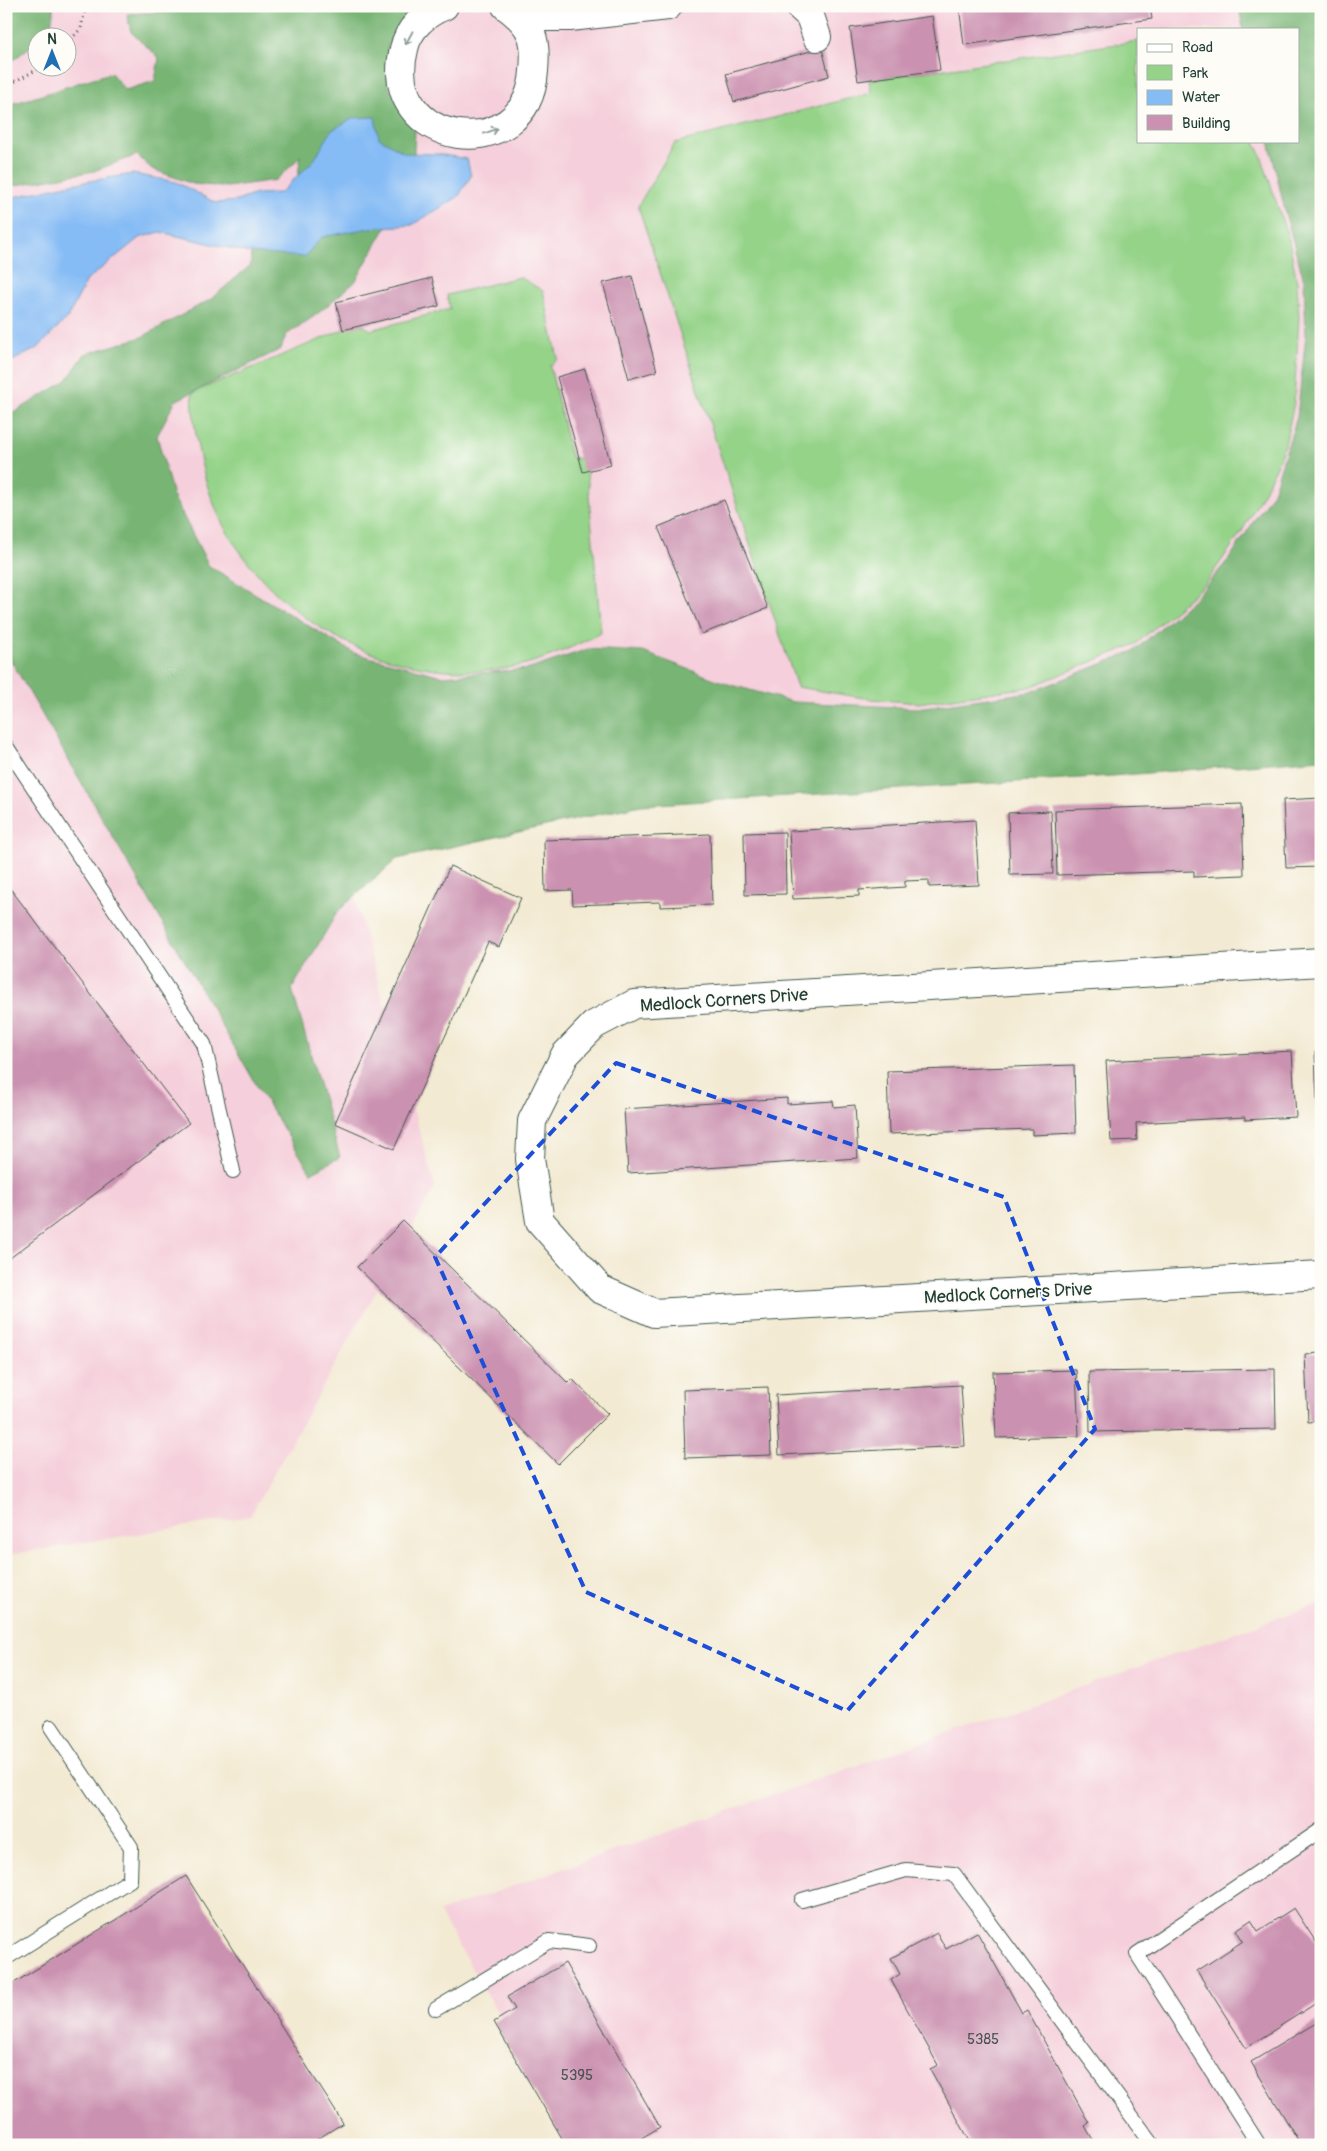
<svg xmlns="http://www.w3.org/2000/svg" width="1327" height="2151" font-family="Pangolin,sans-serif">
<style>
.built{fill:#f5cfdb;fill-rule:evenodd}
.green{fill:#95d389;stroke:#5a885e}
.forest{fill:#78b575;stroke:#4c7954}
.water{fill:#86bcf5;stroke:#527c94}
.building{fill:#cb91b0}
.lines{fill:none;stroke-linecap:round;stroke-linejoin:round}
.service-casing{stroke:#3f574c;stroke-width:16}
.minor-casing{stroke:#3f574c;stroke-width:30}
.path{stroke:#3f574c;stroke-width:3;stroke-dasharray:1 4;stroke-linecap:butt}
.service{stroke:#fff;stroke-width:14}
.minor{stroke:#fff;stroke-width:28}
.oneway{stroke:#8f9e9a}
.marked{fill:none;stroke:#1d4ed8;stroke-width:4;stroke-dasharray:10 6;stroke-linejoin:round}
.labels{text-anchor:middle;stroke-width:4;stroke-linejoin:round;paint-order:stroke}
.number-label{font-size:15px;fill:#4a5253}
.street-label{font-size:18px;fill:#1f3d34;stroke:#fdfcf7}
</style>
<rect width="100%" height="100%" fill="#fdfcf7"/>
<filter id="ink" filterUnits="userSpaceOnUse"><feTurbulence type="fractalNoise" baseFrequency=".02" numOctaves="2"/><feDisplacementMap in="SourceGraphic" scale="10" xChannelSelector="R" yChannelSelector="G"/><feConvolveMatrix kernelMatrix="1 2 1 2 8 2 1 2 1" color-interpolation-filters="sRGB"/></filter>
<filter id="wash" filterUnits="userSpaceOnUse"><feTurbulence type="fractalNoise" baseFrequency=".0096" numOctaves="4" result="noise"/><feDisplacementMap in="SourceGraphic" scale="20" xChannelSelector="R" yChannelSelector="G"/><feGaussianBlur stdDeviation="1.12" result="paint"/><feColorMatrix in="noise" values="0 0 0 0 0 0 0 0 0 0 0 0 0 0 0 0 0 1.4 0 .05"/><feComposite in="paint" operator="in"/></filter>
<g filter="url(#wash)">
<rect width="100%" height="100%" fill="#f3ead3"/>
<g class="built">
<path d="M6 6H1312L1321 88V491L1089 699 318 765 435 1187 250 1516 6 1555ZM1138 29H1298V141H1138ZM38 38H68V68H38Z"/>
<path d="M1321 1603V2145H575L439 1912Z"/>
</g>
<g class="green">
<path d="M1138 41V141H1254L1260 152 1289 241 1297 282 1299 317 1294 403 1285 445 1267 486 1241 533 1205 584 1136 644 1030 687 918 703 870 699 797 687 638 206 675 143 871 93 869 80Z"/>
<path d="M520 277 543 291 558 359 550 366 571 457 586 460 601 633C569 649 537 664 502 669 405 681 307 639 248 562 237 548 225 531 218 514 201 475 194 435 192 393L359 323 371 330 450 309 447 295Z"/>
</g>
<g class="forest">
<path d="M6 6H54C52 17 52 38 38 38L37 41 6 66Z"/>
<path d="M268 6H421L388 45 389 88 415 131 412 189 382 234 355 282 316 315 286 335 281 349 175 401 157 436 173 496 209 566 354 653 442 676 530 669 588 649 643 652 728 684 793 702 917 708 1031 692 1134 651 1198 595 1229 559 1273 492 1297 417 1306 335 1304 280 1287 220 1269 141H1298V29H1243L1239 6H1321V759L1112 776 641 805 397 859 338 911 292 989 340 1157 311 1173 261 1093 6 652V409L15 412 67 380 85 354 142 337 211 299 251 265 250 212 294 198 301 156 276 180 227 187 193 184 152 169 137 155 94 171 17 185 6 186V105C42 97 76 82 111 73L125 90 155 81 159 58 131 32 127 14Z"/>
</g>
<path class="water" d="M375 117 379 138 405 153 438 154 467 159 471 176 458 197 412 225 370 228 322 237 304 257 250 253 160 232 139 238 87 280 68 317 38 348 12 361 6 360V196L14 197 71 184 133 174 176 182 216 203 237 201 256 194 280 193 314 160 332 130 353 118Z"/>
<g id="blocks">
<g class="building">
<path d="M959 6H1150L1152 19 964 45Z"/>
<path d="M932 16 940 70 858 81 850 28Z"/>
<path d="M822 48 829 76 734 102 726 74Z"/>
<path d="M632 276 657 371 629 379 603 283Z"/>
<path d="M432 278 439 306 343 330 336 302Z"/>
<path d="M585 369 611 465 583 472 557 377Z"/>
<path d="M724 500 768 608 702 634 658 527Z"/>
<path d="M1321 798V867L1286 868 1283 800Z"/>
<path d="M1242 804 1244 875 1194 877V871L1057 875 1055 810Z"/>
<path d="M1051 811 1053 874 1010 875 1008 813Z"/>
<path d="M975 820 979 885 929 887V880L905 881V887L859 890V896L793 899 789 831Z"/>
<path d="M785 832 786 894 745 895 744 833Z"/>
<path d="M710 834 712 905 660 907V902L573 905 572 890 545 891 544 840Z"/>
<path d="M450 866 521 898 499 947 488 942 394 1149 335 1123Z"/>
<path d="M6 883 189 1123 6 1261Z"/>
<path d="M1292 1051 1296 1117 1245 1120V1117L1136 1123 1137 1140 1111 1141 1106 1061Z"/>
<path d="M1315 1052H1321V1124H1318Z"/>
<path d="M1074 1065 1076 1133 1032 1135V1129L889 1134 887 1071Z"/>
<path d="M787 1098V1104L833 1101 834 1107 855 1105 858 1158 628 1173 624 1109Z"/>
<path d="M403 1221 568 1383 572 1379 608 1414 558 1464 357 1267Z"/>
<path d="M1321 1353V1421L1308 1422 1305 1354Z"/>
<path d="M1275 1369 1276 1429 1090 1432 1089 1372Z"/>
<path d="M1076 1370 1079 1436 996 1438 993 1372Z"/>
<path d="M961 1385 965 1446 779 1455 776 1395Z"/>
<path d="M768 1387 771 1455 685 1458 683 1390Z"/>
<path d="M186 1876 343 2123 308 2145H6V1988Z"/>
<path d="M1294 1908 1321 1950V2000L1246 2048 1197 1971 1243 1941 1236 1930 1251 1920 1258 1931Z"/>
<path d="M977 1932 1022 2013 1027 2010 1089 2123 1085 2126 1096 2145H972L930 2069 938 2065 891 1980 900 1974 891 1958 937 1933 946 1949Z"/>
<path d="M565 1963 660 2127 635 2142 636 2145H566L494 2022 515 2009 507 1997Z"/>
<path d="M1321 2020V2145H1301L1251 2062Z"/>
</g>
</g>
</g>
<g filter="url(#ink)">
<use href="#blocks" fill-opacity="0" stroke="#3f574c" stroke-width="1"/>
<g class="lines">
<defs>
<g id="service">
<path d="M6 746 204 1044 233 1171"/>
<path d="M802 1900 906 1870 954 1874 1153 2145"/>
<path d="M6 1958 130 1880 131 1847 51 1727"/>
<path d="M436 2009 549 1941 589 1946"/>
<path d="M1259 2145 1137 1954 1321 1830"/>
</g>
<g id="minor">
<path d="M444 6C425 13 408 29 404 49 379 148 528 169 534 71 537 39 533 26 506 6"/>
<path d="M799 6 810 16 817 37"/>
<path d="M522 17H570L668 6"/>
<path d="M1321 962 634 1004 594 1025 565 1055 532 1121 530 1159 540 1221 600 1289 654 1313 1321 1275"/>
</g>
</defs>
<use href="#service" class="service-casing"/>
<use href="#minor" class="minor-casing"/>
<g class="path">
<path d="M68 43 81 28 86 6"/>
<path d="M6 86 40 68"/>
</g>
<use href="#service" class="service"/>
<use href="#minor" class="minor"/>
</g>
<defs><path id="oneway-shaft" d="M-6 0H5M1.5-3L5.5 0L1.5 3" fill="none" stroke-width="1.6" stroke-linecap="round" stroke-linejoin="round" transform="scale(1.25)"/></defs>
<g class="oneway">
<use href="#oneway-shaft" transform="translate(409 38) rotate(118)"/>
<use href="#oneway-shaft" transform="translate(491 131) rotate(-20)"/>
</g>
</g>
<path class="marked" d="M616 1063 1004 1197 1095 1429 847 1711 586 1592 435 1257Z"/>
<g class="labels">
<g class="number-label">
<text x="983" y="2044">5385</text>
<text x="577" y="2080">5395</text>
</g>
<g class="street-label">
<text transform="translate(724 1000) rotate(-4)" y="6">Medlock Corners Drive</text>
<text transform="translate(1008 1293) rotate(-3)" y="6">Medlock Corners Drive</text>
</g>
</g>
<rect width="1327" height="2151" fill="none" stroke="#fdfcf7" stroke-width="25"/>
<rect x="1137" y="28" width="162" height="115" fill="#fdfcf7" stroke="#a4b0a9"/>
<rect x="1147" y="44" width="25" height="8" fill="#ffffff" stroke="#a4b0a9"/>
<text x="1182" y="52" font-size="15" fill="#1f3d34">Road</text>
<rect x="1147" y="65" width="25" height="15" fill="#95d389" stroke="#a4b0a9"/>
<text x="1182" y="78" font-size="15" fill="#1f3d34">Park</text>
<rect x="1147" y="90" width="25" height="15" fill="#86bcf5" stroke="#a4b0a9"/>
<text x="1182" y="102" font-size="15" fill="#1f3d34">Water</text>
<rect x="1147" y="115" width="25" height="15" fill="#cb91b0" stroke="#a4b0a9"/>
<text x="1182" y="128" font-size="15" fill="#1f3d34">Building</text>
<g transform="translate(52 52)"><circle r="24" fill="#fdfcf7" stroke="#a4b0a9"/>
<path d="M0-4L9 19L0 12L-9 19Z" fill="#1f6fb2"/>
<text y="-8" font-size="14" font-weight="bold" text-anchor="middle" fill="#1f3d34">N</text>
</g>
</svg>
